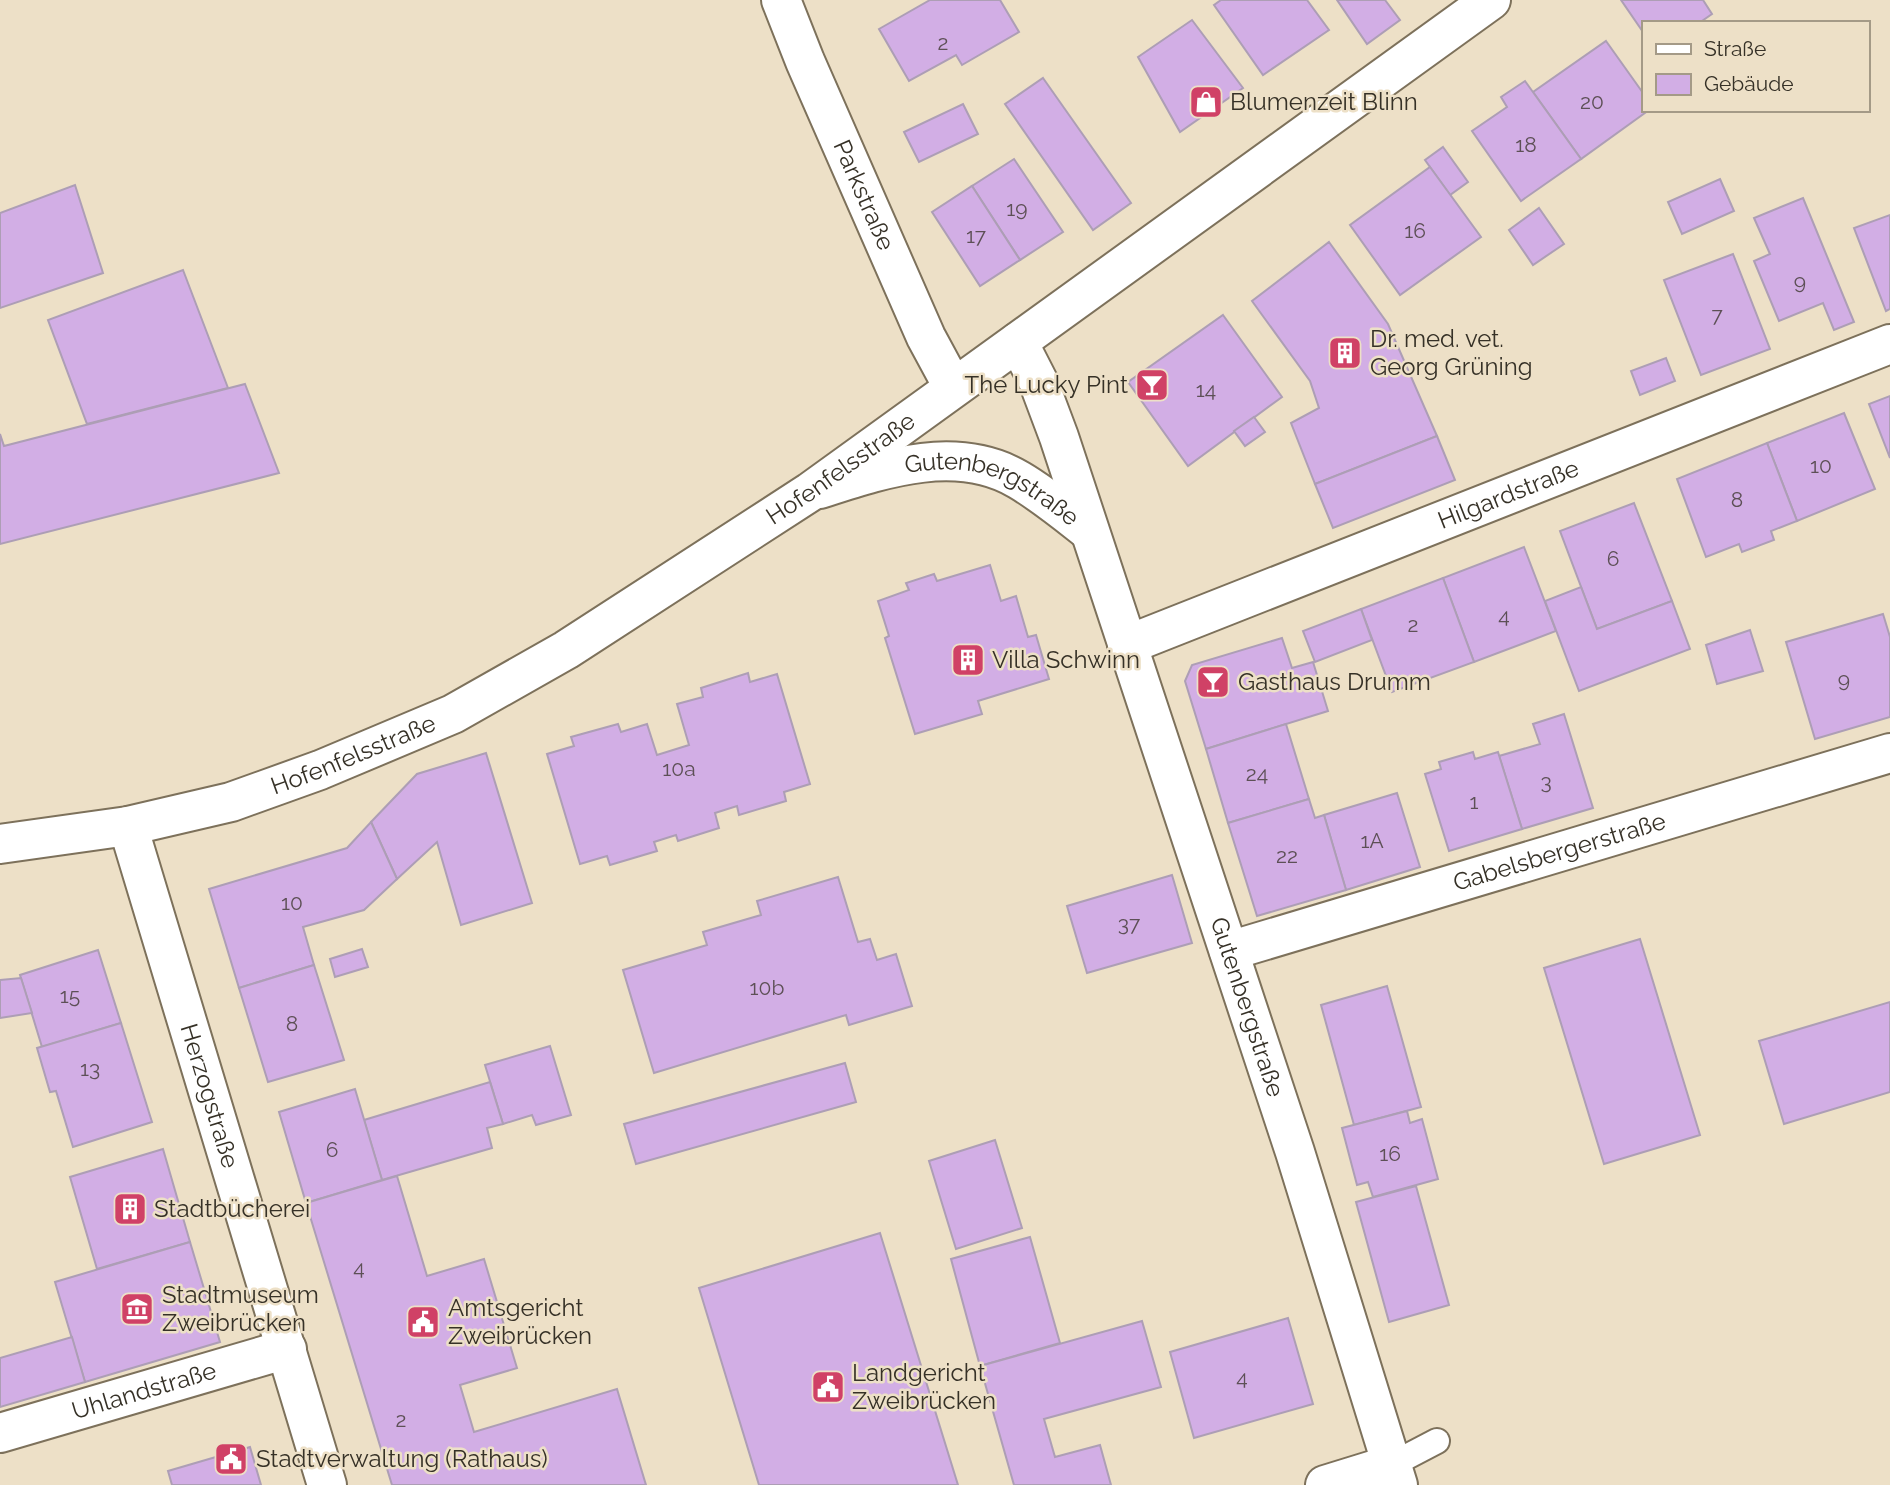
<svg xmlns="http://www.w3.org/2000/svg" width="1890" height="1485" font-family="Raleway,sans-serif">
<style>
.building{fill:#d2aee5;stroke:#ad9eb5;stroke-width:2}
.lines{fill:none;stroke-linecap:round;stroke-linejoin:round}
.lane-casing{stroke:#7d715b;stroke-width:28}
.street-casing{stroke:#7d715b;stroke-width:42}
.secondary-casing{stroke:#7d715b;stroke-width:42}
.lane{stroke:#fff;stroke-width:24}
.street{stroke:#fff;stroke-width:38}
.secondary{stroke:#fff;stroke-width:38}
.labels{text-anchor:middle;stroke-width:5;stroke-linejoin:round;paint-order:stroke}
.number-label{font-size:21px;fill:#5d5056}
.poi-label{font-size:24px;fill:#363127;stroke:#ede0c7;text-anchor:start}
.street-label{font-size:24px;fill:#363127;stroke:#ede0c7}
</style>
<rect width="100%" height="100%" fill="#ede0c7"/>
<g class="building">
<path d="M930 0H1000L1019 32 962 65 956 55 909 81 879 29Z"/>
<path d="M1221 0H1307L1329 30 1263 75 1214 5Z"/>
<path d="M1337 0H1385L1400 20 1367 44Z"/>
<path d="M1621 0H1703L1712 14 1699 23H1643V32Z"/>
<path d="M1192 20 1243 88 1180 132 1138 57Z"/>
<path d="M1606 41 1643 93V110H1649L1581 159 1533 92Z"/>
<path d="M1043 78 1131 203 1093 230 1005 104Z"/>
<path d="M1525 81 1581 159 1521 201 1472 131 1507 107 1501 97Z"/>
<path d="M963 104 978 134 919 162 904 132Z"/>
<path d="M1443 147 1468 182 1450 195 1425 160Z"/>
<path d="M1014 159 1063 232 1020 260 972 186Z"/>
<path d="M1430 167 1481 237 1400 295 1350 225Z"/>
<path d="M1720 179 1734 211 1682 234 1668 202Z"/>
<path d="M75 185 103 273 0 308V213Z"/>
<path d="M972 186 1020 260 980 286 932 212Z"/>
<path d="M1803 198 1854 322 1834 330 1823 303 1779 321 1754 261 1770 254 1754 218Z"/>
<path d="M1539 208 1564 244 1533 265 1509 230Z"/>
<path d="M1890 215V309L1886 311 1854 228Z"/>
<path d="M1329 242 1388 324 1437 436 1315 484 1291 423 1319 408 1310 381 1252 301Z"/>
<path d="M1733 254 1770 349 1701 375 1664 280Z"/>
<path d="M183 270 228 388 87 424 48 320Z"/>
<path d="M1223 315 1282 397 1188 466 1128 382Z"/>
<path d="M1666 358 1675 381 1640 395 1631 371Z"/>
<path d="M245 384 279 473 0 544V434L4 446Z"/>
<path d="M1890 396V458L1869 404Z"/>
<path d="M1844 413 1875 489 1797 521 1767 443Z"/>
<path d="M1254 417 1265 432 1245 446 1234 431Z"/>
<path d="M1437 436 1455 480 1333 528 1315 484Z"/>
<path d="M1767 443 1797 521 1771 531 1774 540 1742 552 1739 544 1706 557 1677 479Z"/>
<path d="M1634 503 1672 601 1597 629 1560 531Z"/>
<path d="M1524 547 1556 631 1474 662 1443 578Z"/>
<path d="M990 565 1001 601 1016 596 1028 637 1036 635 1049 679 978 701 982 714 915 734 885 638 889 636 878 601 909 590 906 583 934 574 937 581Z"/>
<path d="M1443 578 1474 662 1392 692 1361 609Z"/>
<path d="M1581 587 1597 629 1672 601 1690 649 1579 691 1545 601Z"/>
<path d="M1361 609 1372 640 1315 662 1303 631Z"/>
<path d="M1883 614 1890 637V717L1815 739 1786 642Z"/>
<path d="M1750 630 1763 671 1717 684 1706 645Z"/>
<path d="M1282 638 1292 668 1313 662 1328 711 1206 749 1185 681 1192 665Z"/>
<path d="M748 673 750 682 777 674 810 784 784 792 786 801 739 815 737 806 715 813 719 828 678 841 676 835 654 842 657 851 610 865 607 856 580 864 547 754 574 746 571 737 618 724 621 732 647 724 657 755 689 745 677 704 703 697 701 688Z"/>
<path d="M1564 714 1593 808 1522 829 1499 756 1540 744 1533 724Z"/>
<path d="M1286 724 1309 799 1228 823 1206 749Z"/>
<path d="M1473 752 1475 759 1498 752 1522 829 1449 851 1425 774 1441 769 1439 762Z"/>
<path d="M486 753 532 903 461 925 437 842 397 879 371 822 417 774Z"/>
<path d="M1397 793 1420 867 1346 890 1324 815Z"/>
<path d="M1309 799 1315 818 1324 815 1346 890 1257 916 1228 823Z"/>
<path d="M371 822 397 879 364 910 303 927 314 965 239 988 209 889 347 848Z"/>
<path d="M1172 875 1192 943 1087 973 1067 906Z"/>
<path d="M838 877 858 942 870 939 877 960 896 954 912 1006 849 1025 846 1015 654 1073 623 970 707 945 703 932 761 915 757 901Z"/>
<path d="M1640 939 1700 1135 1604 1164 1544 968Z"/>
<path d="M362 949 368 967 335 977 330 959Z"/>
<path d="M98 950 121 1023 42 1047 20 975Z"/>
<path d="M314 965 344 1060 268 1082 239 988Z"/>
<path d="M21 978 32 1013 0 1018V980Z"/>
<path d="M1387 986 1421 1107 1354 1125 1321 1005Z"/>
<path d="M1890 1002V1092L1784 1124 1759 1041Z"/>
<path d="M121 1023 152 1122 73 1147 56 1091 50 1092 37 1048Z"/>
<path d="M550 1046 571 1115 536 1125 532 1115 503 1124 485 1065Z"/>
<path d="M845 1063 856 1102 636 1164 624 1124Z"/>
<path d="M490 1082 503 1124 487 1128 492 1148 382 1180 364 1120Z"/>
<path d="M355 1089 382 1180 306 1203 279 1112Z"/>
<path d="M1407 1111 1410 1123 1422 1119 1438 1179 1373 1197 1368 1182 1357 1185 1342 1128Z"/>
<path d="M995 1140 1022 1228 956 1249 929 1161Z"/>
<path d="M163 1149 190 1242 97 1269 70 1177Z"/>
<path d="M397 1176 427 1276 484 1259 517 1368 460 1385 474 1432 617 1389 646 1485H392L306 1203Z"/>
<path d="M1416 1186 1449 1305 1389 1322 1356 1202Z"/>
<path d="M880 1233 958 1485H759L699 1288Z"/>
<path d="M1030 1237 1060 1343 980 1366 951 1259Z"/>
<path d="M190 1242 220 1342 85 1382 55 1282Z"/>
<path d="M1288 1318 1313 1404 1194 1438 1170 1352Z"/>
<path d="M1142 1321 1161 1387 1044 1419 1055 1457 1100 1445 1111 1485H1014L980 1366Z"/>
<path d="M72 1337 85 1382 0 1407V1358Z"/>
<path d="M250 1447 261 1485H172L168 1471Z"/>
</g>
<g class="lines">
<defs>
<path id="lane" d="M1393 1464 1437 1441"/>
<g id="street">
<path id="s1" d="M781 0 805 61 926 337 953 387"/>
<path id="s2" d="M1018 342 1038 381 1059 437 1295 1152 1398 1485"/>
<path id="s3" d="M820 489C882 469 957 443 1019 480 1043 494 1066 513 1089 531"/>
<path id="s4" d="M1127 645 1890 344"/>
<path id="s5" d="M128 826 327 1485"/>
<path id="s6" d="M1229 951 1890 753"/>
<path id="s7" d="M0 1433 287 1349"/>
<path d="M1325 1485 1393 1464"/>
</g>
<g id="secondary">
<path id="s8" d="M0 844 128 826 231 802 320 770 453 714 566 650 810 492 1491 0"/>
</g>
</defs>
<use href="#lane" class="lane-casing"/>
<use href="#street" class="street-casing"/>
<use href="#secondary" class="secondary-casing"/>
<use href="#lane" class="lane"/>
<use href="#street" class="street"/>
<use href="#secondary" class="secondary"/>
</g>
<defs>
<symbol id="shop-square" viewBox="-11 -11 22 22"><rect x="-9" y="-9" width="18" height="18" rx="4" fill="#d04166" stroke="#ede0c7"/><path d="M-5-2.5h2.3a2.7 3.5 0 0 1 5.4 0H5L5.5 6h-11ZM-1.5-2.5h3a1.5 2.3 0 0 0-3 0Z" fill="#fff"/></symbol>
<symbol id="building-square" viewBox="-11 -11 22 22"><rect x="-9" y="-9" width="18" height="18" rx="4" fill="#d04166" stroke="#ede0c7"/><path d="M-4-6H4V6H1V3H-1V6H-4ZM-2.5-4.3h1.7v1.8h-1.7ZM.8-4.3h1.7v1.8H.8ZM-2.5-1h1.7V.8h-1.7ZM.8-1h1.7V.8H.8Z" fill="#fff"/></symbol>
<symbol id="bar-square" viewBox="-11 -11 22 22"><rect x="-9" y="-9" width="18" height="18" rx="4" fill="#d04166" stroke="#ede0c7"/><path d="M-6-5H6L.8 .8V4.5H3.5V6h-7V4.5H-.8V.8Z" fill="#fff"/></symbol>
<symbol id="museum-square" viewBox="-11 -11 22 22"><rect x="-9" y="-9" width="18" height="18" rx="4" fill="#d04166" stroke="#ede0c7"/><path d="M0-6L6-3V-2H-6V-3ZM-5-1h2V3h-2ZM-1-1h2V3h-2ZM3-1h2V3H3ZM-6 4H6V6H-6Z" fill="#fff"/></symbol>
<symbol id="civic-square" viewBox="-11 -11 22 22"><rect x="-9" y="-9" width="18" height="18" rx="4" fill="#d04166" stroke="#ede0c7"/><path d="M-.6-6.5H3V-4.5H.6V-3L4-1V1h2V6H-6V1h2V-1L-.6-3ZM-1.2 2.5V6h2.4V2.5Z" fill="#fff"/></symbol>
</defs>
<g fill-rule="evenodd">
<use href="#shop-square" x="1187" y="83" width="38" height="38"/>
<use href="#building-square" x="1326" y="334" width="38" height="38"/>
<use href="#bar-square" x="1133" y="366" width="38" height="38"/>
<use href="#building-square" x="949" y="641" width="38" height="38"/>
<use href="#bar-square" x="1194" y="663" width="38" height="38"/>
<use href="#building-square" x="111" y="1190" width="38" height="38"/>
<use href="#museum-square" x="118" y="1290" width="38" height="38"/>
<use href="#civic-square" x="404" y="1303" width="38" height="38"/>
<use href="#civic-square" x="809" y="1368" width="38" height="38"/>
<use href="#civic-square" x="212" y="1440" width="38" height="38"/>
</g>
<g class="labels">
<g class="number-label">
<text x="943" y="50">2</text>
<text x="1592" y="109">20</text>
<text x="1526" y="152">18</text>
<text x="1017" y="216">19</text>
<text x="1415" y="238">16</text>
<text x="976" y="243">17</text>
<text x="1800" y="289">9</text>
<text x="1717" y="322">7</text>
<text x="1206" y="397">14</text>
<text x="1821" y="473">10</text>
<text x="1737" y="507">8</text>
<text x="1613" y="566">6</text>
<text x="1504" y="623">4</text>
<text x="1413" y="632">2</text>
<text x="1844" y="687">9</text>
<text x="679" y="776">10a</text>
<text x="1257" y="781">24</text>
<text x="1546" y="789">3</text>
<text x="1474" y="809">1</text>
<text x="1372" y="848">1A</text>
<text x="1287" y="863">22</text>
<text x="292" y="910">10</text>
<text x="1129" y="931">37</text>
<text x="767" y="995">10b</text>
<text x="70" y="1003">15</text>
<text x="292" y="1031">8</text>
<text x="90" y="1076">13</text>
<text x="332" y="1157">6</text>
<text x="1390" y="1161">16</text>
<text x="359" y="1275">4</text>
<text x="1242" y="1385">4</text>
<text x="401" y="1427">2</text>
</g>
<g class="poi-label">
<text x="1230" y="110">Blumenzeit Blinn</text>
<text x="1370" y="347">Dr. med. vet.<tspan x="1370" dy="28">Georg Grüning</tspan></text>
<text x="1128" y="393" text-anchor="end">The Lucky Pint</text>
<text x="992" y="668">Villa Schwinn</text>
<text x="1238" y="690">Gasthaus Drumm</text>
<text x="154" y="1217">Stadtbücherei</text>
<text x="162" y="1303">Stadtmuseum<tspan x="162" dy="28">Zweibrücken</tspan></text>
<text x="448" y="1316">Amtsgericht<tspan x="448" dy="28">Zweibrücken</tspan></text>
<text x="852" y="1381">Landgericht<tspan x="852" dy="28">Zweibrücken</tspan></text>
<text x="256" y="1467">Stadtverwaltung (Rathaus)</text>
</g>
<g class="street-label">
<text dy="8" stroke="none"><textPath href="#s1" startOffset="212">Parkstraße</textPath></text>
<text dy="8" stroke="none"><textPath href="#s8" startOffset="933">Hofenfelsstraße</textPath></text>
<text dy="8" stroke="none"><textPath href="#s4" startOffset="410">Hilgardstraße</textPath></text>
<text dy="8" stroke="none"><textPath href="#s3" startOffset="182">Gutenbergstraße</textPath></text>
<text dy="8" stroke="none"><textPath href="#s8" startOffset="366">Hofenfelsstraße</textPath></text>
<text dy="8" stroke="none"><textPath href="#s6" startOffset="345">Gabelsbergerstraße</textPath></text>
<text dy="8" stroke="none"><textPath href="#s2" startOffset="704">Gutenbergstraße</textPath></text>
<text dy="8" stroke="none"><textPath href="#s5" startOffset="282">Herzogstraße</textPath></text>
<text dy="8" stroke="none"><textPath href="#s7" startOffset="150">Uhlandstraße</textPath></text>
</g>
</g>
<rect x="1642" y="21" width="228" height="91" fill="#ede0c7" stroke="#a49a87" stroke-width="2"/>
<rect x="1656" y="44" width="35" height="10" fill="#ffffff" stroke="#a49a87" stroke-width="2"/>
<text x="1704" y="56" font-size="21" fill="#363127">Straße</text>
<rect x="1656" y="74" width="35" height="21" fill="#d2aee5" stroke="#a49a87" stroke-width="2"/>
<text x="1704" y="91" font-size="21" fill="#363127">Gebäude</text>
</svg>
